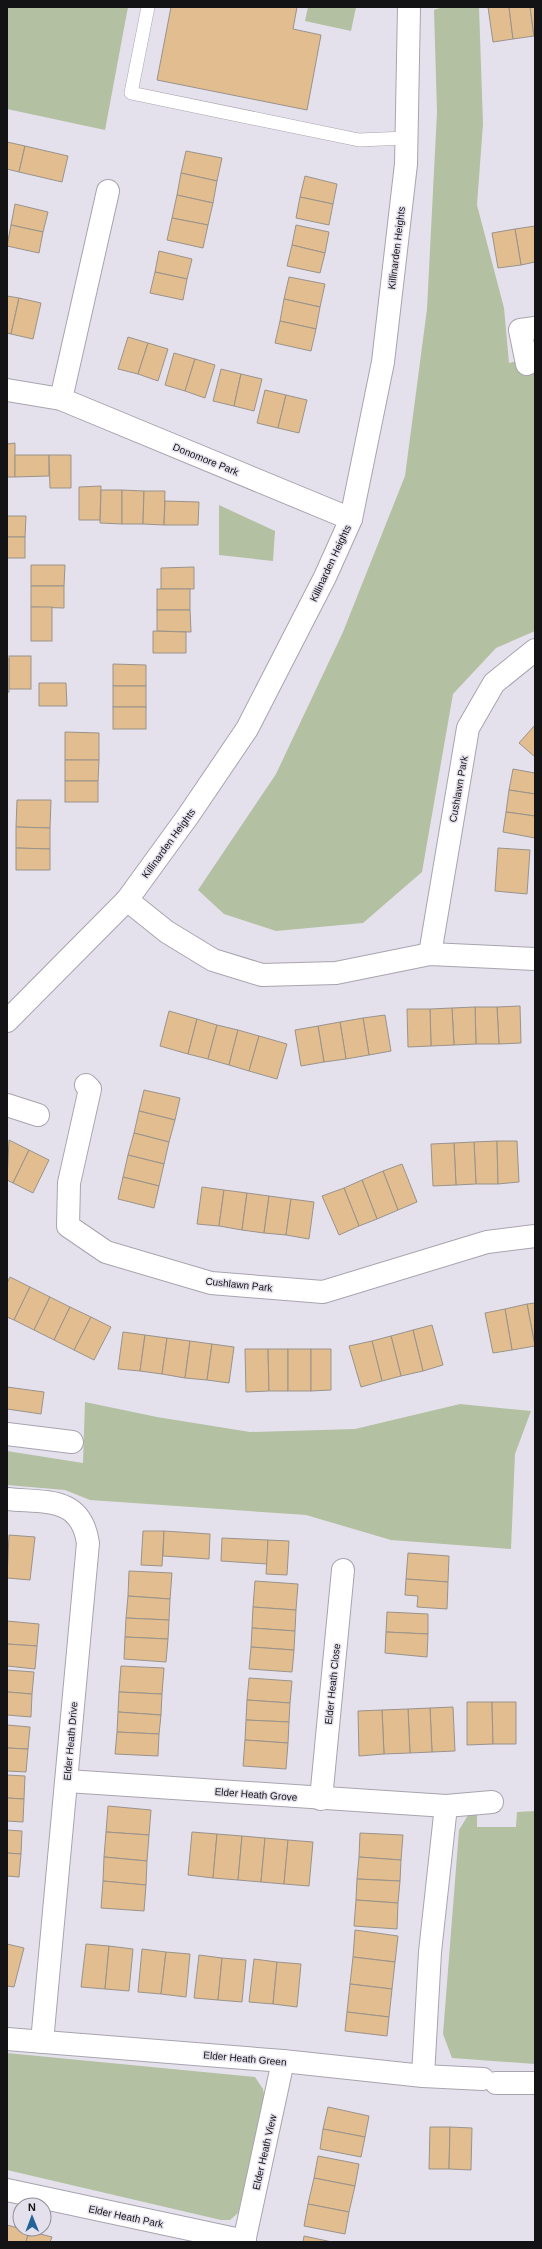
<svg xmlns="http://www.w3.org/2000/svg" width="542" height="2249" font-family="Helvetica,sans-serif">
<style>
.green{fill:#b3c0a2}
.building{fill:#e1bd90;stroke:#9a938b}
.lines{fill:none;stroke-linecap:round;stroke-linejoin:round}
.service-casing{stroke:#a8a4af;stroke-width:14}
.minor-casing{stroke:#a8a4af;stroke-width:24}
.tertiary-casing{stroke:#a8a4af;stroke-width:24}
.service{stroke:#fff;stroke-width:13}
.minor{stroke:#fff;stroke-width:22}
.tertiary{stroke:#fff;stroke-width:22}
.labels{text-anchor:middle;stroke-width:3;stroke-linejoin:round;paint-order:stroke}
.street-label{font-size:10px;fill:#131215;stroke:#e5e1ec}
</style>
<rect width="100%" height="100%" fill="#e5e1ec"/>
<g class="green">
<path d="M7 7H128L105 130 7 109Z"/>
<path d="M308 7H356L351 31 305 21Z"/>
<path d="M443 7H479L483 124 477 205 504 308 509 363 535 356V631L496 648 453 694 422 872 363 923 276 931 224 914 198 890 276 774 343 632 405 476 427 309 437 112 434 10Z"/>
<path d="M219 505 275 531 273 561 219 555Z"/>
<path d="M85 1402 157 1417 250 1432 355 1429 460 1404 531 1411 515 1454 511 1549 391 1540 306 1515 90 1500 65 1490 7 1485V1451L83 1463Z"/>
<path d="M535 1811V2064L452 2058 443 2034 459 1830 470 1812H477V1827H516L517 1812Z"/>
<path d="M7 2053 255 2077 263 2089 265 2101 238 2213 230 2220H221L7 2170Z"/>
</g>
<g class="building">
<path d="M171 7H297L293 29 321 35 307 110 157 80Z"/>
<path d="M488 7H509L513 39 493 42Z"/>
<path d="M509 7H530L534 36 513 39Z"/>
<path d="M530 7H535V36H534Z"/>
<path d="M7 142 25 146 19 172 7 169Z"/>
<path d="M25 146 68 156 62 182 19 172Z"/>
<path d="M186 151 222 158 217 181 181 173Z"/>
<path d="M181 173 217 181 213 203 177 195Z"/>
<path d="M305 176 337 184 333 204 300 197Z"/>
<path d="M177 195 213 203 208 225 172 218Z"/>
<path d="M300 197 333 204 329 225 296 218Z"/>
<path d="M15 204 48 212 43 232 11 225Z"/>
<path d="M172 218 208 225 203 248 167 240Z"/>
<path d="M11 225 43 232 39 253 7 246Z"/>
<path d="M296 225 329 232 325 253 292 245Z"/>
<path d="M535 226V262L521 265 515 229Z"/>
<path d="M515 229 521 265 498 268 492 233Z"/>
<path d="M292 245 325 253 320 273 287 266Z"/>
<path d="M159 251 192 259 187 279 155 272Z"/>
<path d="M155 272 187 279 183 300 150 293Z"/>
<path d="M289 277 325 284 320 307 284 299Z"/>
<path d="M7 296 19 298 11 334 7 333Z"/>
<path d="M19 298 41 303 33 339 11 334Z"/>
<path d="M284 299 320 307 316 329 280 321Z"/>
<path d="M280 321 316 329 311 351 275 343Z"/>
<path d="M128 337 148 343 138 374 118 369Z"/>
<path d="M148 343 168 349 158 381 138 374Z"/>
<path d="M174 353 195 359 185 391 165 385Z"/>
<path d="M195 359 215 365 205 398 185 391Z"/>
<path d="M221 369 241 374 234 406 213 401Z"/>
<path d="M241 374 262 379 254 411 234 406Z"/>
<path d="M265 390 286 395 278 428 257 423Z"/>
<path d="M286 395 307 400 299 433 278 428Z"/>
<path d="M15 443V477H7V444Z"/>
<path d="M15 455H49V476L15 477Z"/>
<path d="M49 455H71V488H50Z"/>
<path d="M101 486 100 520H79V487Z"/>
<path d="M101 490H122V524L100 523Z"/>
<path d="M122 490 144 491 143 524H122Z"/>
<path d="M144 491H165L164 525 143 524Z"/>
<path d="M165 501 199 502 198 525H164Z"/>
<path d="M7 516H26L25 537H7Z"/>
<rect x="7" y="537" width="18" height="21"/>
<path d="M31 565H65L64 586H31Z"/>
<path d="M194 567V589H161V568Z"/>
<path d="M31 586H64V608L31 607Z"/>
<rect x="157" y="589" width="33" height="21"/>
<rect x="31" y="607" width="21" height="34"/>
<path d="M157 610H190L191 632 157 631Z"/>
<path d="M153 631 186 632V653H153Z"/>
<rect x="9" y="656" width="22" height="33"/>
<rect x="7" y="659" width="2" height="33"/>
<path d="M113 664 146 665V686H113Z"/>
<path d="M39 683H66L67 706H39Z"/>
<rect x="113" y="686" width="33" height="21"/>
<rect x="113" y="707" width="33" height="22"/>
<path d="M535 725V757L519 743Z"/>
<path d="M65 732 99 733V760H65Z"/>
<path d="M65 760H99L98 781H65Z"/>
<path d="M513 769 535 773V794L509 790Z"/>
<rect x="65" y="781" width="33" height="21"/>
<path d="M509 790 535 794V816L506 812Z"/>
<path d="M17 800H51L50 828 16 827Z"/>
<path d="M506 812 535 816V838L503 832Z"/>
<path d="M16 827 50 828V849L16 848Z"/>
<path d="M16 848 50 849V870H16Z"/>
<path d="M498 848 530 850 527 894 495 891Z"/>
<path d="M520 1006 521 1043 499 1044 497 1007Z"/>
<path d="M475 1007H497L499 1044H476Z"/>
<path d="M475 1007 476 1044 454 1045 452 1008Z"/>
<path d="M452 1008 454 1045 431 1046 430 1009Z"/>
<path d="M407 1009H430L431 1046 408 1047Z"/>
<path d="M169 1011 197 1019 188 1054 160 1046Z"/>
<path d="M385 1015 391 1051 369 1055 363 1018Z"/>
<path d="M363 1018 369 1055 346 1059 340 1022Z"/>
<path d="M197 1019 217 1025 208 1059 188 1054Z"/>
<path d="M340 1022 346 1059 324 1062 318 1026Z"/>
<path d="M217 1025 238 1030 229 1065 208 1059Z"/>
<path d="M318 1026 324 1062 301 1066 295 1030Z"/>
<path d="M238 1030 259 1036 249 1071 229 1065Z"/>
<path d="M259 1036 287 1044 277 1079 249 1071Z"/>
<path d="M144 1090 180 1098 175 1120 139 1111Z"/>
<path d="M139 1111 175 1120 169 1142 134 1133Z"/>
<path d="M134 1133 169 1142 164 1164 128 1155Z"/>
<path d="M9 1140 29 1150 13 1183 7 1180Z"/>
<path d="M497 1141 498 1184H476L474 1142Z"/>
<path d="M497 1141H517L519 1182 498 1184Z"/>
<path d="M474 1142 476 1184 456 1185 454 1143Z"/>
<path d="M454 1143 456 1185 433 1186 431 1144Z"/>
<path d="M29 1150 49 1160 33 1193 13 1183Z"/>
<path d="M128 1155 164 1164 159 1186 123 1177Z"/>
<path d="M402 1164 417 1202 398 1210 383 1171Z"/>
<path d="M383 1171 398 1210 377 1219 362 1180Z"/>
<path d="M123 1177 159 1186 154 1208 118 1199Z"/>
<path d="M362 1180 377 1219 359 1226 344 1188Z"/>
<path d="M202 1187 224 1190 219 1226 197 1224Z"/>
<path d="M344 1188 359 1226 339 1235 322 1196Z"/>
<path d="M224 1190 247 1193 242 1230 219 1226Z"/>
<path d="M247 1193 269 1196 264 1233 242 1230Z"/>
<path d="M269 1196 291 1199 286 1235 264 1233Z"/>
<path d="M291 1199 314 1202 309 1239 286 1235Z"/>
<path d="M10 1277 30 1287 14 1320 7 1317V1283Z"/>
<path d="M30 1287 50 1297 34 1330 14 1320Z"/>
<path d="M50 1297 70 1307 54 1340 34 1330Z"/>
<path d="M535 1303V1346L527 1304Z"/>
<path d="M527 1304 535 1346 512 1350 505 1309Z"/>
<path d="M70 1307 91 1317 74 1350 54 1340Z"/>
<path d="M505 1309 512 1350 493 1353 485 1313Z"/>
<path d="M91 1317 111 1327 94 1360 74 1350Z"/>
<path d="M432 1325 443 1365 423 1371 413 1330Z"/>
<path d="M413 1330 423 1371 401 1376 391 1336Z"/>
<path d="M123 1332 145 1335 140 1371 118 1369Z"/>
<path d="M145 1335 167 1338 162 1374 140 1371Z"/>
<path d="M391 1336 401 1376 382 1381 372 1341Z"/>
<path d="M167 1338 190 1341 185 1378 162 1374Z"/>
<path d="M190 1341 212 1344 207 1380 185 1378Z"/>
<path d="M372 1341 382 1381 361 1387 349 1346Z"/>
<path d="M212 1344 234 1347 229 1383 207 1380Z"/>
<path d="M245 1349H268L269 1391 246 1392Z"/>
<path d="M268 1349H288V1391H269Z"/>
<rect x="288" y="1349" width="23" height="42"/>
<path d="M311 1349H331V1390L311 1391Z"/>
<path d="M7 1387 44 1392 41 1414 7 1409Z"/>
<path d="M143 1531H164L162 1566 141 1565Z"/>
<path d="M164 1531 210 1534 209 1559 163 1556Z"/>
<path d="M9 1535 35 1537 30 1580 7 1578Z"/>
<path d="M222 1538 268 1540 267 1564 221 1561Z"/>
<path d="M268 1540 289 1541 287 1575 266 1574Z"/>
<path d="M408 1553 449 1556 448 1582 406 1579Z"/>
<path d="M129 1571 172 1573 170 1599 128 1596Z"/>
<path d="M406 1579 448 1582 447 1609 417 1607 418 1596 405 1595Z"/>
<path d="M255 1581 298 1584 296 1610 253 1607Z"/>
<path d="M128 1596 170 1599 169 1620 126 1618Z"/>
<path d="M253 1607 296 1610 295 1631 252 1628Z"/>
<path d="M387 1612 428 1614V1634L386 1632Z"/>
<path d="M126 1618 169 1620 168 1639 125 1637Z"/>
<path d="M7 1621 39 1624 37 1646 7 1644Z"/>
<path d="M252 1628 295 1631 294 1650 251 1647Z"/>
<path d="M386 1632 428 1634 427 1657 385 1653Z"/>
<path d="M125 1637 168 1639 166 1662 124 1659Z"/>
<path d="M7 1644 37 1646 35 1669 7 1666Z"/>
<path d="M251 1647 294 1650 292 1672 249 1669Z"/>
<path d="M121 1666 164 1668 162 1694 119 1692Z"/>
<path d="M7 1670 34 1672 32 1694 7 1692Z"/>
<path d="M249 1678 292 1681 290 1703 247 1700Z"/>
<path d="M7 1692 32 1694 31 1717 7 1715Z"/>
<path d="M119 1692 162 1694 161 1715 118 1712Z"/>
<path d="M247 1700 290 1703 289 1722 246 1720Z"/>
<path d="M467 1702H492L493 1744 467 1745Z"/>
<path d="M492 1702H516V1744H493Z"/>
<path d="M453 1707 455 1751 432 1752 430 1708Z"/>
<path d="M430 1708 432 1752 410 1753 408 1709Z"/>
<path d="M408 1709 410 1753 384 1754 382 1710Z"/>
<path d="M382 1710 384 1754 359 1756 358 1711Z"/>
<path d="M118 1712 161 1715 159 1734 117 1732Z"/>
<path d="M246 1720 289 1722 288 1743 245 1740Z"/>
<path d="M7 1725 30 1727 28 1749 7 1748Z"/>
<path d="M117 1732 159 1734 158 1756 115 1754Z"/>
<path d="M245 1740 288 1743 286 1769 243 1766Z"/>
<path d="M7 1748 28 1749 26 1772 7 1771Z"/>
<path d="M7 1775 25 1776 24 1799 7 1798Z"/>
<path d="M7 1798 24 1799 23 1822 7 1821Z"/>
<path d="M108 1806 151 1810 149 1835 106 1832Z"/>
<path d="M7 1830 22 1831 21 1854 7 1853Z"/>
<path d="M106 1832 149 1835 147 1861 104 1857Z"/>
<path d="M192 1832 217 1834 213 1878 188 1875Z"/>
<path d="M360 1833 403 1835 401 1860 359 1857Z"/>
<path d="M217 1834 242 1836 238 1880 213 1878Z"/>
<path d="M242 1836 265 1838 261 1882 238 1880Z"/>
<path d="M265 1838 288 1840 284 1884 261 1882Z"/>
<path d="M288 1840 313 1842 309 1886 284 1884Z"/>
<path d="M7 1853 21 1854 19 1877 7 1876Z"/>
<path d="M104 1857 147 1861 146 1885 103 1881Z"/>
<path d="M359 1857 401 1860 400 1881 357 1879Z"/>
<path d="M357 1879 400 1881 398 1903 356 1900Z"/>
<path d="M103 1881 146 1885 144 1911 101 1908Z"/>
<path d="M356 1900 398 1903 397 1929 354 1926Z"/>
<path d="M355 1930 398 1936 395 1962 353 1957Z"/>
<path d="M7 1944 24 1948 14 1987 7 1986Z"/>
<path d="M86 1944 109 1946 105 1989 81 1987Z"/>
<path d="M109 1946 133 1949 129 1991 105 1989Z"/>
<path d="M142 1949 166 1952 161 1994 138 1992Z"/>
<path d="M166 1952 190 1954 186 1997 161 1994Z"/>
<path d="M199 1955 222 1958 218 2000 194 1998Z"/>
<path d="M353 1957 395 1962 392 1989 350 1984Z"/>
<path d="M222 1958 246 1960 242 2002 218 2000Z"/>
<path d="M254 1959 277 1962 273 2004 249 2002Z"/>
<path d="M277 1962 301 1964 297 2007 273 2004Z"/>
<path d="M350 1984 392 1989 389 2017 347 2012Z"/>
<path d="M347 2012 389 2017 387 2036 345 2031Z"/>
<path d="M328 2107 369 2116 365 2137 323 2129Z"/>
<path d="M430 2127H450L449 2169H429Z"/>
<path d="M450 2127 472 2128 471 2170 449 2169Z"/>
<path d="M323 2129 365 2137 361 2157 320 2149Z"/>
<path d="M318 2156 359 2164 355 2186 314 2178Z"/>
<path d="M314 2178 355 2186 349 2212 308 2204Z"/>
<path d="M308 2204 349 2212 345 2234 304 2226Z"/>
<path d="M7 2225 29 2231 26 2242H7Z"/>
<path d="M29 2231 52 2237 50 2242H26Z"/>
<path d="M304 2236 332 2242H303Z"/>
</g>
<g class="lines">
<defs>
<path id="service" d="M148 7 131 93 359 140 406 138"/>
<g id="minor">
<path d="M527 364 520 330 535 328"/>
<path d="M7 390 61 399 351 519"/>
<path d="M61 399 108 191"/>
<path d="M127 900 167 932 213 960 262 975 336 973 430 954 535 959"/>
<path d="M430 954 468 728 494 683 535 650"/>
<path d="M86 1085 90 1089 69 1183 68 1226 106 1252 211 1283 323 1292 487 1242 535 1236"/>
<path d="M7 1105 38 1115"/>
<path d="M7 1434 72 1442"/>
<path d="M7 1499C46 1503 81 1496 88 1543L42 2042"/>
<path d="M67 1781 446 1806 492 1802"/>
<path d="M321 1799 343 1570"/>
<path d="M7 2039 283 2061 423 2076 483 2079"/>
<path d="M423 2076 430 1952 446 1806"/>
<path d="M496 2083H535"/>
<path d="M7 2190 245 2241"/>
<path d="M244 2242 283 2061"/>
</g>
<path id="tertiary" d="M7 1021 127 900 188 816 247 729 325 577 351 519 383 362 406 164 409 7"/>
</defs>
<use href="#service" class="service-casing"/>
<use href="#minor" class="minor-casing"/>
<use href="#tertiary" class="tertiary-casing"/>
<use href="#service" class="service"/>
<use href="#minor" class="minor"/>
<use href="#tertiary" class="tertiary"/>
</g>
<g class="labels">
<g class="street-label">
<text transform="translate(396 248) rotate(-83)" y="4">Killinarden Heights</text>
<text transform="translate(206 459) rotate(22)" y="4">Donomore Park</text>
<text transform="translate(330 563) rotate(-65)" y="4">Killinarden Heights</text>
<text transform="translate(458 789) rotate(-80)" y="4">Cushlawn Park</text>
<text transform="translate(168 843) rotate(-54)" y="4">Killinarden Heights</text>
<text transform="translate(239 1284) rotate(6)" y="4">Cushlawn Park</text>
<text transform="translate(332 1684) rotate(-84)" y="4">Elder Heath Close</text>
<text transform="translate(70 1741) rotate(-85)" y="4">Elder Heath Drive</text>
<text transform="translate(256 1794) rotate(4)" y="4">Elder Heath Grove</text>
<text transform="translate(245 2058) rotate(5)" y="4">Elder Heath Green</text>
<text transform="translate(264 2152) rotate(-77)" y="4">Elder Heath View</text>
<text transform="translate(126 2216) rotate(12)" y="4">Elder Heath Park</text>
</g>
</g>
<rect width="542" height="2249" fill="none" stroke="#131215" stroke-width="16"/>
<g transform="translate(32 2217) rotate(359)"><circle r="19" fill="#e5e1ec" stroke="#918e96"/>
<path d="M0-3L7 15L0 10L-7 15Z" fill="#226499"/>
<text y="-6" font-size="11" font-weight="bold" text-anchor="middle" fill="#131215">N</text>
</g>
</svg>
